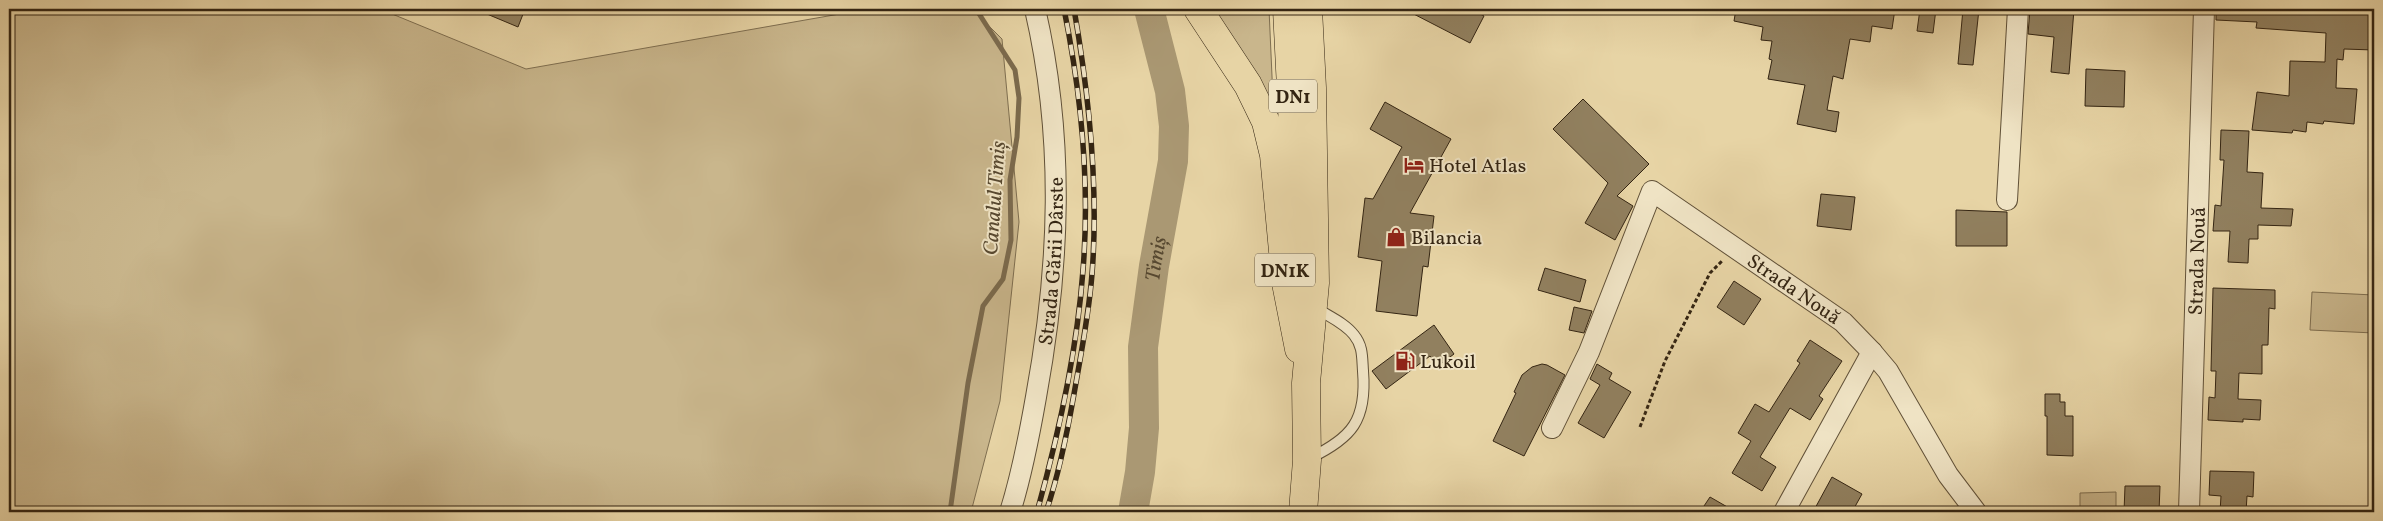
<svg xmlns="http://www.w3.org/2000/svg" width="2383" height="521" font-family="Vollkorn,serif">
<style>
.green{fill:#c9b68c;stroke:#7e6e50}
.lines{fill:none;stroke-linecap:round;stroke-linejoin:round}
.stream{stroke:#7b6a4d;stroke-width:5}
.river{stroke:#aa9873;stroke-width:30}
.building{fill:#91805f;stroke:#342513}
.lane-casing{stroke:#615138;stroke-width:12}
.street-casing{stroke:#615138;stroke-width:22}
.primary-casing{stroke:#342513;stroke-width:29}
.highway-casing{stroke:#342513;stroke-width:29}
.path{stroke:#342513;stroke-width:3;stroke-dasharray:4 2.5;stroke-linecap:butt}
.lane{stroke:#efe3c4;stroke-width:10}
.street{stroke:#efe3c4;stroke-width:20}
.primary{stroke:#e7d4a5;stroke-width:28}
.highway{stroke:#e7d4a5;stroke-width:28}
.rail-casing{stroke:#342513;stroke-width:5.5}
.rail{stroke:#efe3c4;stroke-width:4;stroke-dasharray:11;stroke-linecap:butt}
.labels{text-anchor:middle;stroke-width:4;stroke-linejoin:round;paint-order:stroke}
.shield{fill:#efe3c4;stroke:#6c5e48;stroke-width:1}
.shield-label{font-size:19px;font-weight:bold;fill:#342513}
.poi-label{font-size:20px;fill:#342513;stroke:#efe3c4;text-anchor:start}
.street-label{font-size:20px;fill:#342513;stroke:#efe3c4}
.water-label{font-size:21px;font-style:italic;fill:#574830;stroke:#efe3c4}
</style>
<rect width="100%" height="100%" fill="#e7d4a5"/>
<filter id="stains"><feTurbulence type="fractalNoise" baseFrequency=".004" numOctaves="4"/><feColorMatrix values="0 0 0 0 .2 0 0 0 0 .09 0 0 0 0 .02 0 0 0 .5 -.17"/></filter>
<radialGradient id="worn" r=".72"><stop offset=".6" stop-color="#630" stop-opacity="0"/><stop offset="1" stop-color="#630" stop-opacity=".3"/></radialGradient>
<g class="green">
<path d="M9 9H380L526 69 868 9H972L1002 39 1019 222 1000 401 971 512H9Z"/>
<path d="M1208 9H1269L1274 121Z"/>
<path d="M2312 292 2374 295V333L2310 330Z"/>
<path d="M2116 492V512H2080V493Z"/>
</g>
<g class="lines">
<path class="stream" d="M950 512 968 383 983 306 1003 279 1011 240 1010 180 1017 137 1019 98 1015 70 976 9"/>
<path class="river" id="s1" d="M1133 512 1140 472 1144 428 1143 347 1154 266 1173 161 1174 126 1170 91 1149 9"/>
</g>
<g class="building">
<path d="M475 9H525L518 27Z"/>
<path d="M1404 9H1471L1484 16 1470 43Z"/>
<path d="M1736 9H1895L1892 29 1872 26 1870 42 1850 39 1843 79 1833 76 1827 110 1839 112 1836 132 1797 124 1805 85 1768 79 1772 60 1769 59 1772 41 1761 40 1763 27 1734 21Z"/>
<path d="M1920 9H1936L1933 33 1917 31Z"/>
<path d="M1963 9H1979L1973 65 1958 64Z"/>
<path d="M2030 9H2074L2069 74 2051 72 2054 37 2028 34Z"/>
<path d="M2216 9H2374V50L2344 49 2343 60 2337 59 2336 88 2357 89 2354 124 2324 121 2323 124 2307 122 2306 132 2293 130 2292 133 2252 130 2257 92 2289 96 2290 61 2325 62 2326 33 2256 28 2257 22 2216 20Z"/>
<path d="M2086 69 2125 71 2124 107 2085 106Z"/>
<path d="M1583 99 1649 164 1617 196 1633 206 1615 240 1585 223 1608 183 1553 129Z"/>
<path d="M1385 102 1451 139 1410 213 1434 216 1428 267 1423 266 1417 316 1376 311 1382 261 1358 257 1365 198 1373 199 1402 147 1370 129Z"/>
<path d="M2221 130 2249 131 2247 172 2263 173 2261 208 2293 209 2291 226 2258 225V239H2249L2248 263 2228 262 2230 231H2213L2215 205 2221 206 2224 160H2220Z"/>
<path d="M1821 194 1855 197 1851 230 1817 226Z"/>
<path d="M1956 210 2007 212V246H1956Z"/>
<path d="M1545 268 1586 280 1580 302 1538 290Z"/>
<path d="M1734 281 1761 299 1744 325 1717 307Z"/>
<path d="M2213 288 2275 290V309L2269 308 2268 345H2262V374L2239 373 2238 399 2261 400 2260 420 2243 419V422L2208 420 2209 397 2215 398 2216 371H2211Z"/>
<path d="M1574 307 1592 311 1584 333 1569 330Z"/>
<path d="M1434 325 1454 354 1438 366 1430 356 1386 389 1372 371Z"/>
<path d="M1810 340 1842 361 1819 396 1823 399 1810 420 1790 408 1760 457 1776 467 1762 491 1732 473 1751 441 1738 433 1755 404 1769 412 1800 363 1797 361Z"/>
<path d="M1542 364 1547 365 1565 375 1524 456 1493 441 1516 393 1514 392 1522 375 1532 367Z"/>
<path d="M1597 364 1612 373 1609 379 1631 392 1604 438 1578 423 1600 385 1590 379Z"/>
<path d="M2045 394H2060V402H2065V416H2073V456L2047 455V416H2045Z"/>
<path d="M2210 471 2254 472 2253 497 2247 496 2246 512H2220L2221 496 2209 495Z"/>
<path d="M1832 477 1862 494 1852 512H1813Z"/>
<path d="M2125 486H2160L2159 512H2124Z"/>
<path d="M1710 497 1736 512H1700Z"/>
</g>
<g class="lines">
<defs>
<path id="lane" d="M1310 458C1352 438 1367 420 1363 371 1362 357 1363 346 1354 335 1345 323 1328 316 1316 308"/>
<g id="street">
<path d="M2007 200 2018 9"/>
<path id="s2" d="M1552 428 1589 352 1652 191 1843 322 1872 352 1888 371 1948 475 1976 512"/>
<path id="s3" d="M1010 512C1022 474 1029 437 1036 397 1060 266 1065 139 1035 9"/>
<path d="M1784 512 1872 352"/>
<path id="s4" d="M2189 512 2204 9"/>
</g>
<path id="primary" d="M1287 9 1303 324"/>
<g id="highway">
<path d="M1198 9 1248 85 1266 122 1274 155 1286 283 1299 349"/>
<path d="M1303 512 1307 460 1306 383 1315 283 1312 88 1308 9"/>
</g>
</defs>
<use href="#lane" class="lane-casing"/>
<use href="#street" class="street-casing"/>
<use href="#primary" class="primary-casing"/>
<use href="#highway" class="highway-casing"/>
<path class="path" d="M1640 427 1665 361 1710 273 1722 261"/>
<use href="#lane" class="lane"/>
<use href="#street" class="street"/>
<use href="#primary" class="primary"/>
<use href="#highway" class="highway"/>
<defs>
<g id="rail">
<path d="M1037 512C1059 433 1077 352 1083 270 1090 184 1081 93 1064 9"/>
<path d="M1046 512C1059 474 1067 434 1074 394 1081 354 1089 314 1092 274 1099 186 1089 95 1074 9"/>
</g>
</defs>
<use href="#rail" class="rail-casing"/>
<use href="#rail" class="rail"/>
</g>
<defs>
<symbol id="hotel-bare" viewBox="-9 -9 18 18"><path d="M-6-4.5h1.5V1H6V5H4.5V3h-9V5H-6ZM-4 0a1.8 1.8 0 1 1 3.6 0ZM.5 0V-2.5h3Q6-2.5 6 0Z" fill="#8f2418" stroke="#efe3c4" stroke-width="2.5" paint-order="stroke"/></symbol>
<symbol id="shop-bare" viewBox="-9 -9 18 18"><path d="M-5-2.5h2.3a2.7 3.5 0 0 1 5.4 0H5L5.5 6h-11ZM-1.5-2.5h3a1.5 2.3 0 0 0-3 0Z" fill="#8f2418" stroke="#efe3c4" stroke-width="2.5" paint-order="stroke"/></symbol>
<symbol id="fuel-bare" viewBox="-9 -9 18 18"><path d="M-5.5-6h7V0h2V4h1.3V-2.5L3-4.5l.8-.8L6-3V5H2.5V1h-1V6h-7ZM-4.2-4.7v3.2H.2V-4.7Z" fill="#8f2418" stroke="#efe3c4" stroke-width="2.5" paint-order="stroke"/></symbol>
</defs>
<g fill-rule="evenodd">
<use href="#hotel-bare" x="1400" y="151" width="28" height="28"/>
<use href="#shop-bare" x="1382" y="223" width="28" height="28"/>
<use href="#fuel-bare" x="1391" y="347" width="28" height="28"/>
</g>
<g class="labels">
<g class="shield">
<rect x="1269" y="79.5" width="48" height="33" rx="4"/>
<rect x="1255" y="253.5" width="60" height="33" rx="4"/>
</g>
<g class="shield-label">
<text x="1293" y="103">DN1</text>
<text x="1285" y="277">DN1K</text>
</g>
<g class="poi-label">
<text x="1429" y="172">Hotel Atlas</text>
<text x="1411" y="244">Bilancia</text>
<text x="1420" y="368">Lukoil</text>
</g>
<g class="street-label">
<text dy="7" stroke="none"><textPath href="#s3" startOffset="255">Strada Gării Dârste</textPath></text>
<text dy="7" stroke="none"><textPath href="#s4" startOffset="251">Strada Nouă</textPath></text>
<text dy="7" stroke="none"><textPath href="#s2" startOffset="430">Strada Nouă</textPath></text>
</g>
<g class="water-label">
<text transform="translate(994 198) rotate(-86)" y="7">Canalul Timiș</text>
<text dy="7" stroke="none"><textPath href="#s1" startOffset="255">Timiș</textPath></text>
</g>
</g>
<rect width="2383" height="521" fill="none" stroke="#e7d4a5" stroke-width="30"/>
<rect x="10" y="10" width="2363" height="501" fill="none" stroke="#342513" stroke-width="2.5"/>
<rect x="15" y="15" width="2353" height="491" fill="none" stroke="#342513"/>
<rect width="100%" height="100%" filter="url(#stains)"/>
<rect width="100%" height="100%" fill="url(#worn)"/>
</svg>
